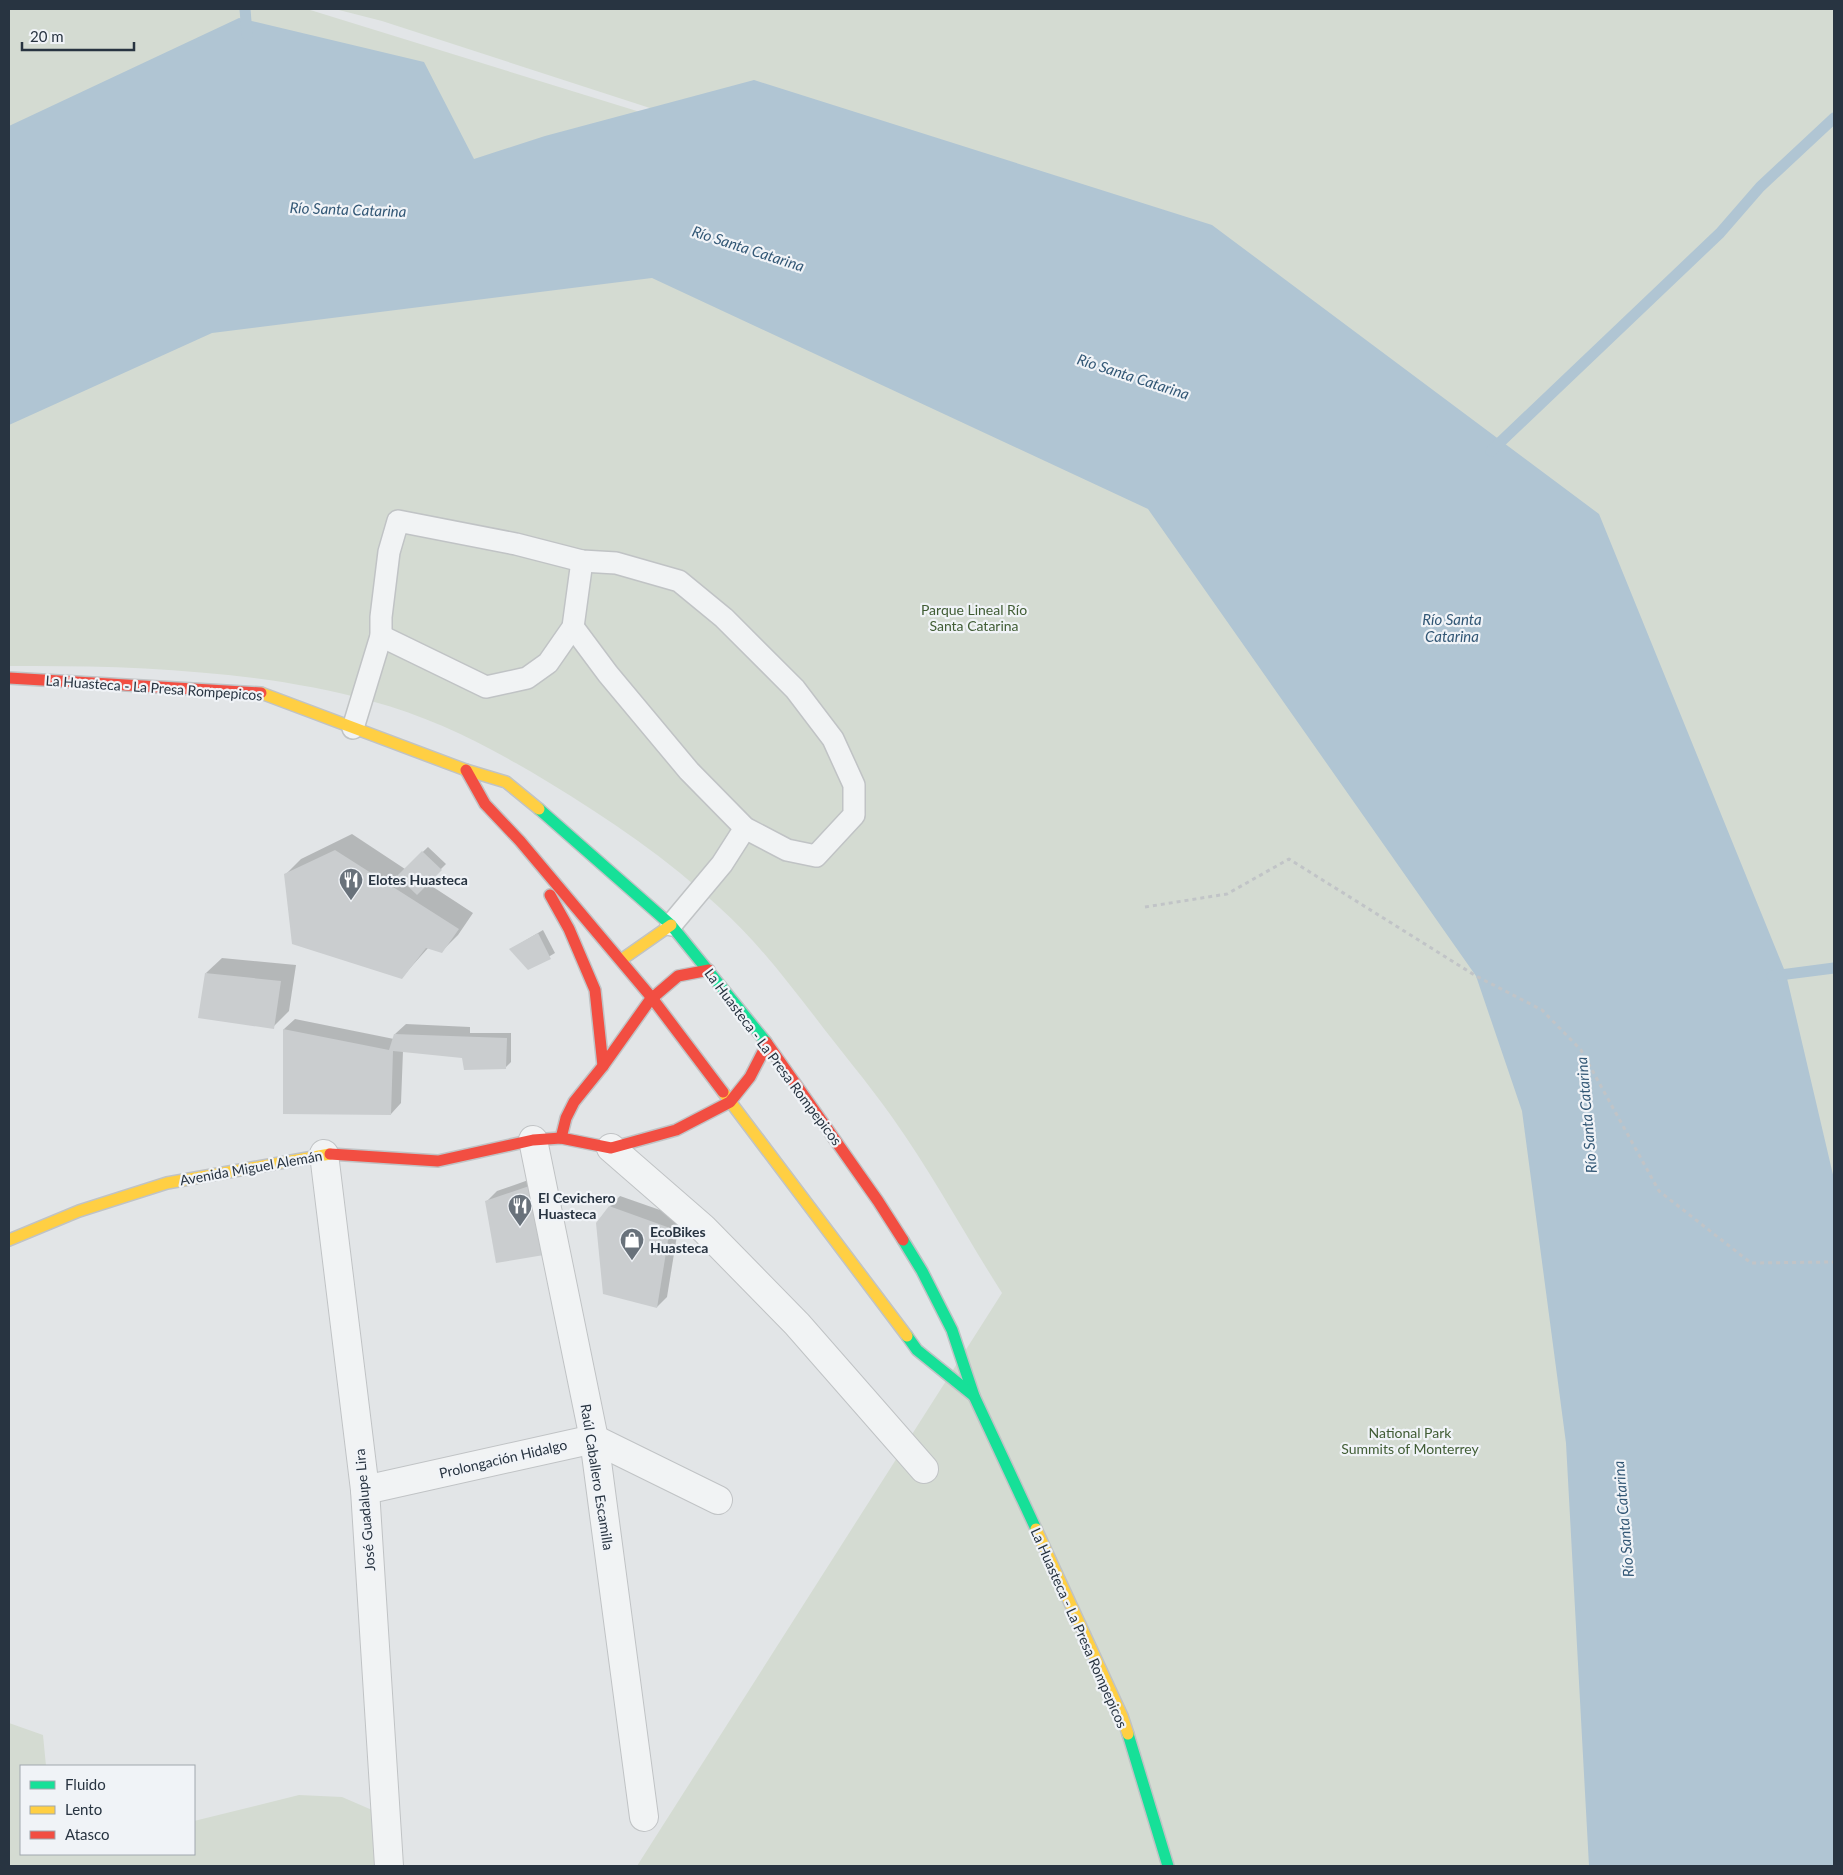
<svg xmlns="http://www.w3.org/2000/svg" width="1843" height="1875" font-family="Lato,sans-serif">
<style>
.green{fill:#d4dbd2}
.water{fill:#b0c5d3}
.shadow{fill:#0003}
.lines{fill:none;stroke-linecap:round;stroke-linejoin:round}
.stream{stroke:#b0c5d3;stroke-width:11}
.building{fill:#cacdcf}
.lane-casing{stroke:#c0c3c5;stroke-width:24}
.street-casing{stroke:#c0c3c5;stroke-width:30}
.fast-casing{stroke:#c0c3c5;stroke-width:14}
.slow-casing{stroke:#c0c3c5;stroke-width:14}
.jam-casing{stroke:#c0c3c5;stroke-width:14}
.path{stroke:#c1c4c7;stroke-width:3;stroke-dasharray:4 4;stroke-linecap:butt}
.lane{stroke:#f1f3f4;stroke-width:21}
.street{stroke:#f1f3f4;stroke-width:28}
.fast{stroke:#16e098;stroke-width:11}
.slow{stroke:#ffcf43;stroke-width:11}
.jam{stroke:#f24e42;stroke-width:11}
.labels{text-anchor:middle;stroke-width:4.5;stroke-linejoin:round;paint-order:stroke}
.park-label{font-size:14px;fill:#415d35;stroke:#f0f3f7}
.street-label{font-size:14px;fill:#283441;stroke:#f0f3f7}
.poi-label{font-size:14px;font-weight:bold;fill:#283441;stroke:#f0f3f7;text-anchor:start}
.water-label{font-size:15px;font-style:italic;fill:#325775;stroke:#f0f3f7}
</style>
<rect width="100%" height="100%" fill="#e2e5e7"/>
<g class="green">
<path d="M9 9H307L1106 256 382 21 335 9H1834V1866H637L1002 1293C965 1235 932 1173 892 1117 868 1083 840 1050 815 1017 786 980 756 940 720 908 668 859 609 819 548 782 492 748 435 718 371 701 258 670 126 665 9 666Z"/>
<path d="M9 1723 43 1735 46 1766H21V1854H194V1821L299 1795 342 1797 379 1813 382 1866H9Z"/>
</g>
<path class="water" d="M239 18 424 62 474 159 545 136 754 80 1212 225 1599 514 1786 974 1834 1179V1866H1589L1566 1443 1522 1111 1476 976 1148 509 652 278 212 333 9 425V126Z"/>
<g class="shadow">
<path d="M352 834 405 869 428 847 446 864 427 883 473 913 458 935 442 951 429 947 402 977 285 875 301 859Z"/>
<path d="M543 930 555 953 528 969 511 949Z"/>
<path d="M222 958 296 965 289 1011 273 1027 206 973Z"/>
<path d="M295 1019 394 1039 395 1034 406 1024 470 1027V1033H511V1062L506 1067 463 1055 403 1051 401 1103 391 1114 284 1113V1029Z"/>
<path d="M551 1172 497 1262 486 1202 497 1191Z"/>
<path d="M620 1196 680 1217 667 1297 657 1307 610 1206Z"/>
</g>
<g class="lines">
<g class="stream">
<path d="M245 9 247 34"/>
<path d="M1491 451 1720 233 1760 187 1834 118"/>
<path d="M1772 976 1834 968"/>
</g>
</g>
<g class="building">
<path d="M335 850 459 929 442 953 426 948 402 979 292 944 284 874Z"/>
<path d="M422 851 442 870 417 895 397 876Z"/>
<path d="M538 933 551 959 528 970 509 949Z"/>
<path d="M205 973 281 981 274 1029 198 1018Z"/>
<path d="M283 1029 389 1050 394 1034 507 1038 506 1069 464 1070 462 1058 393 1051 391 1115 283 1114Z"/>
<path d="M541 1182 556 1253 496 1263 485 1201Z"/>
<path d="M609 1206 670 1228 657 1308 603 1294 596 1223Z"/>
</g>
<g class="lines">
<defs>
<g id="lane">
<path d="M381 636 486 687 527 678 548 663 573 627 582 561"/>
<path d="M353 728 381 636V617L389 552 398 521 516 544 582 561 616 563 679 581 724 618 795 689 833 739 854 785V815L816 856 787 850 745 828 689 771 608 674 573 627"/>
<path d="M671 925 722 864 745 828"/>
</g>
<g id="street">
<path d="M533 1140 594 1439 644 1817"/>
<path d="M611 1148 703 1228 797 1324 924 1469"/>
<path d="M324 1154 365 1490 389 1866"/>
<path d="M365 1490 594 1439 718 1500"/>
</g>
<g id="fast">
<path d="M539 809 671 925 766 1042"/>
<path d="M903 1240 922 1271 952 1330 974 1396 1036 1529"/>
<path d="M907 1336 917 1350 974 1396"/>
<path d="M1128 1734 1168 1866"/>
</g>
<g id="slow">
<path d="M261 693 466 770 506 782 539 809"/>
<path d="M621 960 671 925"/>
<path d="M723 1092 907 1336"/>
<path d="M9 1240 79 1211 167 1183 330 1154"/>
<path d="M1036 1529 1122 1716 1128 1734"/>
</g>
<g id="jam">
<path d="M9 678 261 693"/>
<path d="M466 770 485 804 520 841 652 998 723 1092"/>
<path d="M550 895 569 929 595 990 603 1066"/>
<path d="M766 1042 878 1201 903 1240"/>
<path d="M561 1138 566 1118 574 1102 603 1066 650 1000 678 976 709 970"/>
<path d="M330 1154 438 1161 533 1140 561 1138 611 1148 676 1130 730 1102 750 1077 767 1044"/>
</g>
</defs>
<use href="#lane" class="lane-casing"/>
<use href="#street" class="street-casing"/>
<use href="#fast" class="fast-casing"/>
<use href="#slow" class="slow-casing"/>
<use href="#jam" class="jam-casing"/>
<path class="path" d="M1145 907 1227 894 1289 859 1476 976 1542 1010 1581 1050 1659 1191 1751 1263 1834 1262"/>
<use href="#lane" class="lane"/>
<use href="#street" class="street"/>
<use href="#fast" class="fast"/>
<use href="#slow" class="slow"/>
<use href="#jam" class="jam"/>
</g>
<defs>
<symbol id="restaurant-pin" viewBox="-11 -11 22 30"><path d="M0 17L-7.5 6A9.5 9.5 0 1 1 7.5 6Z" fill="#69727b" stroke="#f0f3f7"/><path d="M-5-6h1v4h1v-4h1v4h1v-4h1v5L-1.5 .5V6h-2V.5L-5-1ZM5-6V6H3V1.5H1.5Q1.5-4 5-6Z" fill="#fff"/></symbol>
<symbol id="shop-pin" viewBox="-11 -11 22 30"><path d="M0 17L-7.5 6A9.5 9.5 0 1 1 7.5 6Z" fill="#69727b" stroke="#f0f3f7"/><path d="M-5-2.5h2.3a2.7 3.5 0 0 1 5.4 0H5L5.5 6h-11ZM-1.5-2.5h3a1.5 2.3 0 0 0-3 0Z" fill="#fff"/></symbol>
</defs>
<g fill-rule="evenodd">
<use href="#restaurant-pin" x="337" y="866" width="28" height="38"/>
<use href="#restaurant-pin" x="506" y="1192" width="28" height="38"/>
<use href="#shop-pin" x="618" y="1226" width="28" height="38"/>
</g>
<g class="labels">
<g class="park-label">
<text x="974" y="615">Parque Lineal Río<tspan x="974" dy="16">Santa Catarina</tspan></text>
<text x="1410" y="1438">National Park<tspan x="1410" dy="16">Summits of Monterrey</tspan></text>
</g>
<g class="street-label">
<text transform="translate(154 688) rotate(4)" y="5">La Huasteca - La Presa Rompepicos</text>
<text transform="translate(773 1057) rotate(53)" y="5">La Huasteca - La Presa Rompepicos</text>
<text transform="translate(251 1168) rotate(-10)" y="5">Avenida Miguel Alemán</text>
<text transform="translate(503 1459) rotate(-13)" y="5">Prolongación Hidalgo</text>
<text transform="translate(597 1477) rotate(81)" y="5">Raúl Caballero Escamilla</text>
<text transform="translate(365 1510) rotate(-95)" y="5">José Guadalupe Lira</text>
<text transform="translate(1079 1628) rotate(66)" y="5">La Huasteca - La Presa Rompepicos</text>
</g>
<g class="poi-label">
<text x="368" y="885">Elotes Huasteca</text>
<text x="538" y="1203">El Cevichero<tspan x="538" dy="16">Huasteca</tspan></text>
<text x="650" y="1237">EcoBikes<tspan x="650" dy="16">Huasteca</tspan></text>
</g>
<g class="water-label">
<text transform="translate(348 210) rotate(2)" y="5">Río Santa Catarina</text>
<text transform="translate(748 249) rotate(18)" y="5">Río Santa Catarina</text>
<text transform="translate(1133 377) rotate(18)" y="5">Río Santa Catarina</text>
<text x="1452" y="625">Río Santa<tspan x="1452" dy="17">Catarina</tspan></text>
<text transform="translate(1587 1115) rotate(-95)" y="5">Río Santa Catarina</text>
<text transform="translate(1624 1519) rotate(-95)" y="5">Río Santa Catarina</text>
</g>
</g>
<rect width="1843" height="1875" fill="none" stroke="#283441" stroke-width="20"/>
<rect x="20" y="1765" width="175" height="90" fill="#f0f3f7" stroke="#a0a7ae"/>
<rect x="30" y="1781" width="25" height="8" fill="#16e098" stroke="#a0a7ae"/>
<text x="65" y="1790" font-size="15" fill="#283441">Fluido</text>
<rect x="30" y="1806" width="25" height="8" fill="#ffcf43" stroke="#a0a7ae"/>
<text x="65" y="1815" font-size="15" fill="#283441">Lento</text>
<rect x="30" y="1831" width="25" height="8" fill="#f24e42" stroke="#a0a7ae"/>
<text x="65" y="1840" font-size="15" fill="#283441">Atasco</text>
<path d="M22 42v8h112v-8" fill="none" stroke="#283441" stroke-width="2.5"/>
<text x="30" y="42" font-size="15" fill="#283441" stroke="#f0f3f7" stroke-width="4" paint-order="stroke">20 m</text>
</svg>
